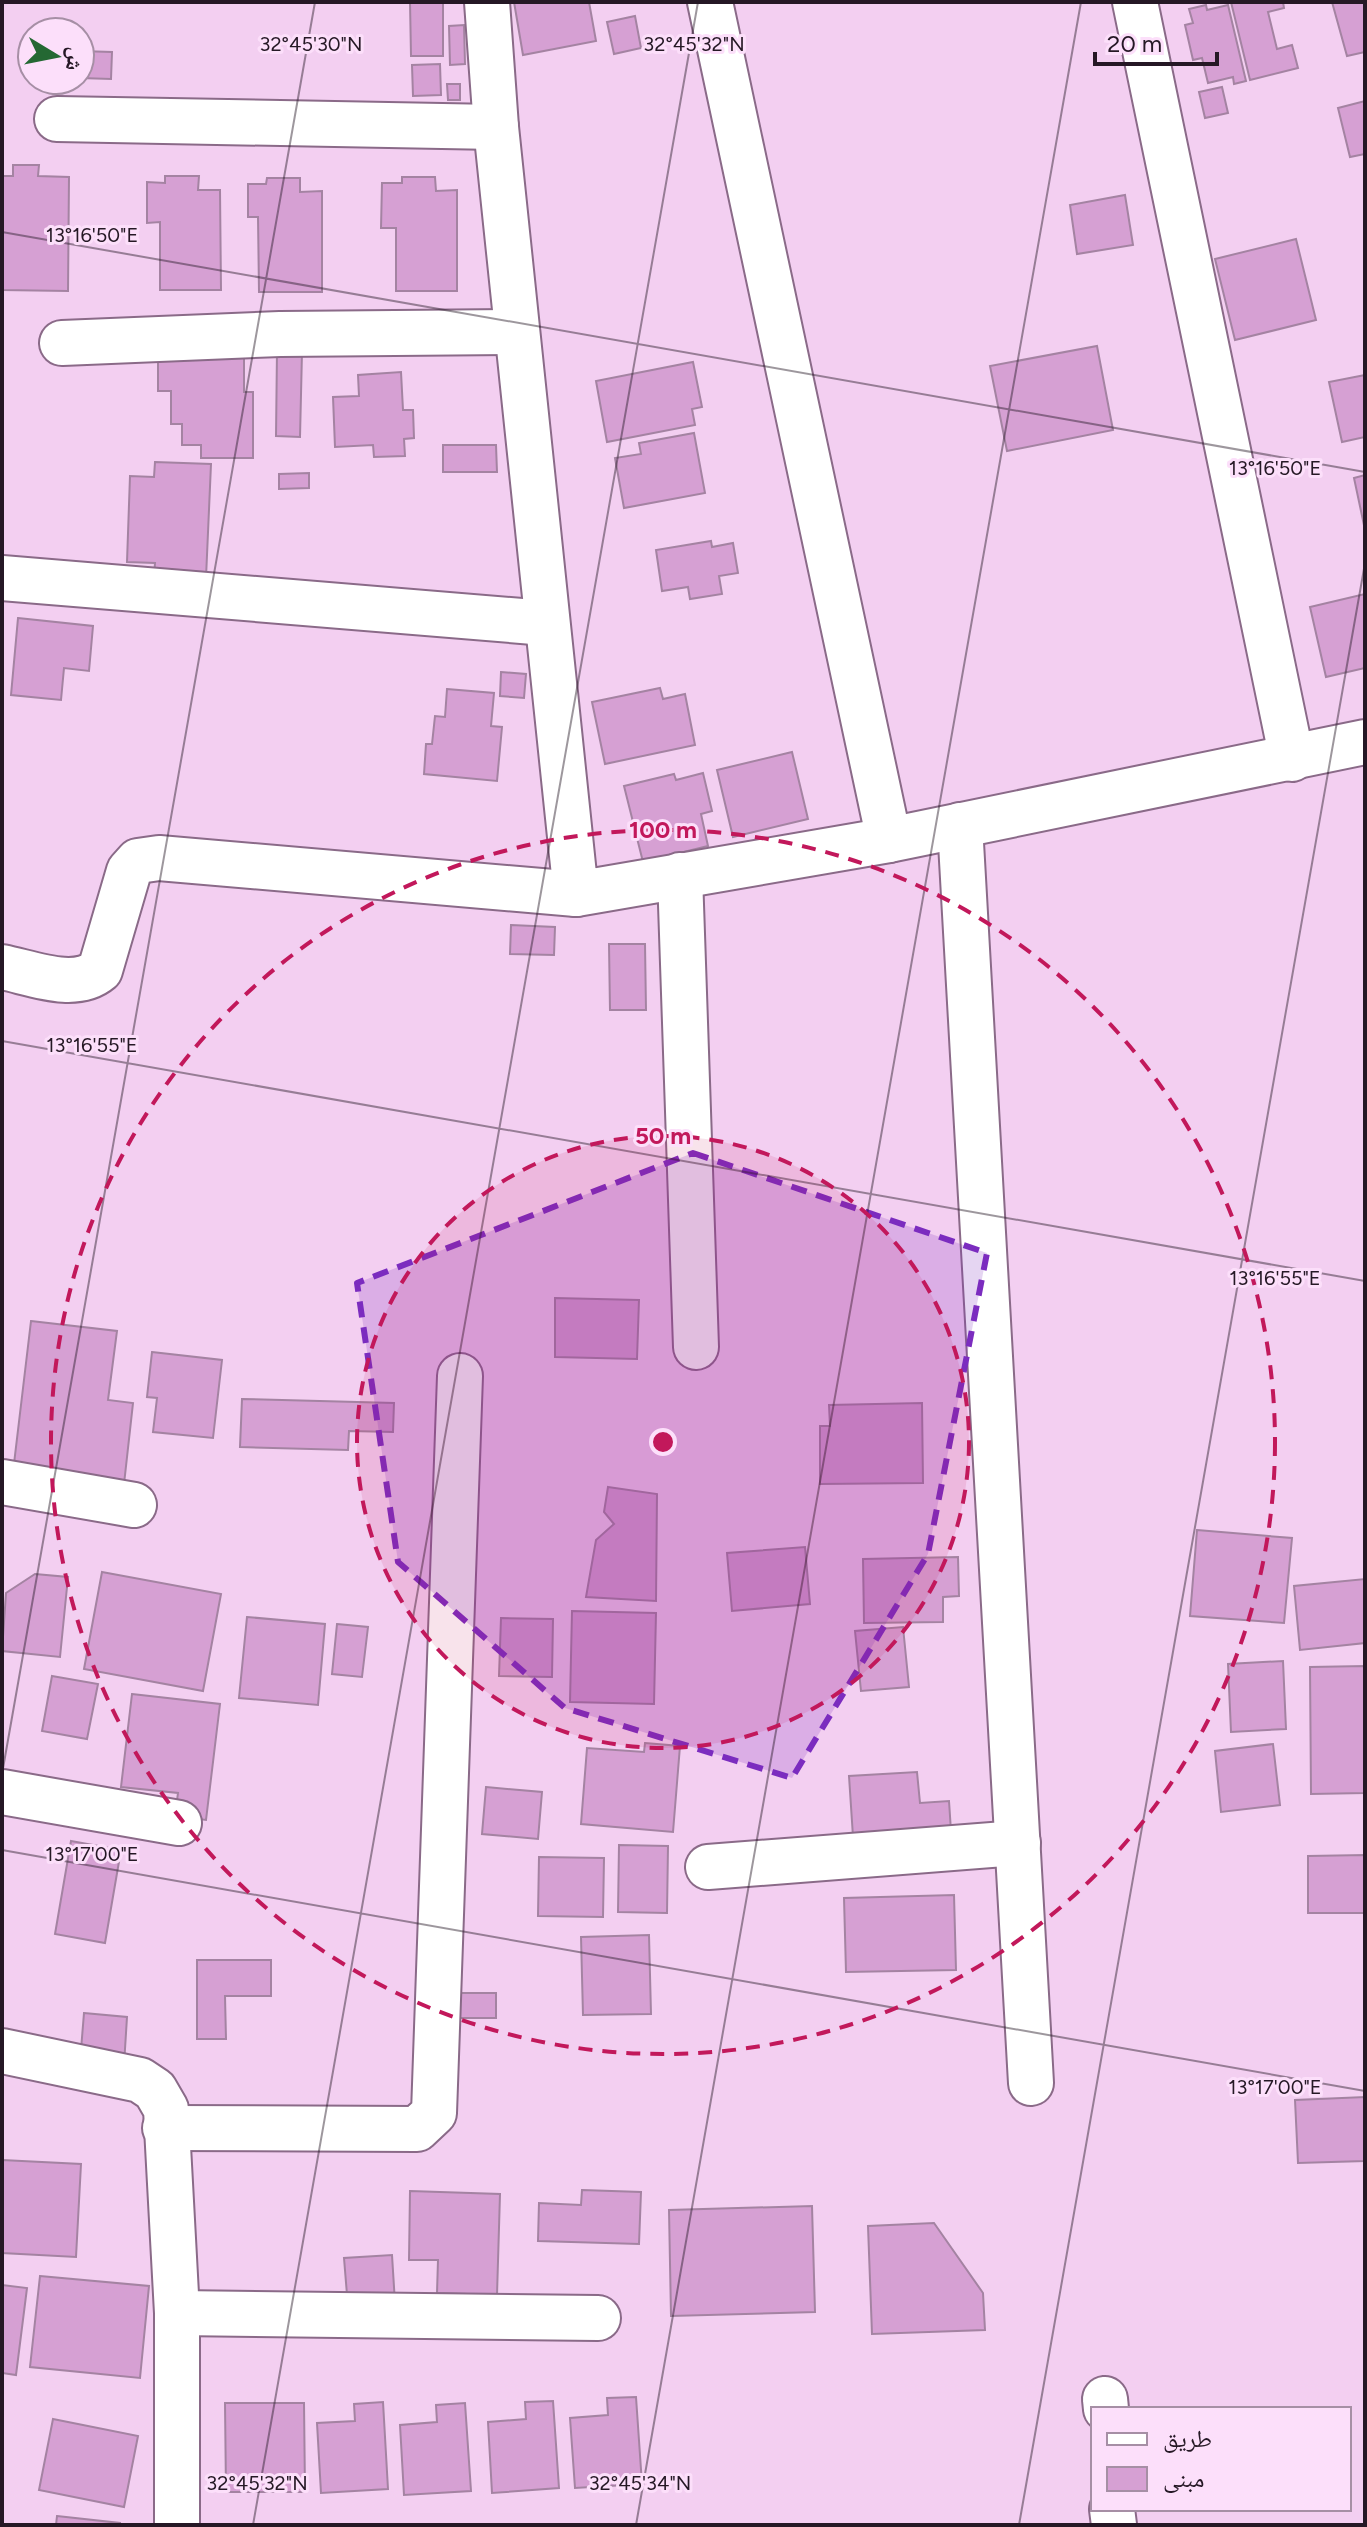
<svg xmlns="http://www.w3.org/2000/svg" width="1367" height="2527" font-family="Figtree,'Noto Naskh Arabic',sans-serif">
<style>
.building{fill:#d6a0d3;stroke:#a483a2;stroke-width:2}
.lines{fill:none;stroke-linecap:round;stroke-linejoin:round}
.minor-casing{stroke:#8a6a88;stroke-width:48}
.minor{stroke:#fff;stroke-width:44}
.marked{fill:#7b2cbf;fill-opacity:0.2;stroke:#7b2cbf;stroke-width:6;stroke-dasharray:16 10;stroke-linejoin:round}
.ticks{fill:none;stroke:#251825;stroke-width:2;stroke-opacity:0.45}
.ring{fill:none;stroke:#c2185b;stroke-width:4;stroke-dasharray:14 10}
.ticks-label{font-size:20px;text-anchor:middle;fill:#251825;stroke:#fcdffa;stroke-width:6;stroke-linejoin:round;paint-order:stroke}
.centre{fill:#c2185b;stroke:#fcdffa;stroke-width:4}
.ring-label{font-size:24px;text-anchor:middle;font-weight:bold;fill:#c2185b;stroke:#fcdffa;stroke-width:6;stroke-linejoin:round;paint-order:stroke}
</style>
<rect width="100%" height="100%" fill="#f3cff1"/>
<g class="building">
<path d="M410 2H443V56H411Z"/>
<path d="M514 2H589L596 41 523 55Z"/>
<path d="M1231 2H1283L1284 8 1268 12 1277 49 1292 45 1298 68 1250 80Z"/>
<path d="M1332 2H1365V52L1347 56Z"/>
<path d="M1206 5 1207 10 1228 5 1246 81 1234 84 1233 77 1208 83 1202 58 1193 60 1185 25 1193 23 1189 9Z"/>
<path d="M635 16 641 48 614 54 607 22Z"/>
<path d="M464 25 465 64 450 65 449 26Z"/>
<path d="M80 51 112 52 111 79 80 78Z"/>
<path d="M440 64 441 95 413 96 412 65Z"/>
<path d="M447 84H460V100H448Z"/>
<path d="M1222 87 1228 113 1205 118 1199 92Z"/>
<path d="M1365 101V154L1350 157 1338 108Z"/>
<path d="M13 165H39L38 176 69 177 68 291 2 290V176H13Z"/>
<path d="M165 176H199L198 190H220L221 290H160V222L147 223V182L165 183Z"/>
<path d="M402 177H435L436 191 457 190V291H396V228H381L382 183H402Z"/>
<path d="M267 178H300V192L322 191V292H259L258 217H248V184H266Z"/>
<path d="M1125 195 1133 245 1077 254 1070 205Z"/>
<path d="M1296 239 1316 320 1235 340 1215 259Z"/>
<path d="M1097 346 1113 430 1007 451 990 366Z"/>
<path d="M158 347 244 348V392H253V458H201V445H182V424H171V391H158Z"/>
<path d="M277 351 302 352 300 437 276 436Z"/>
<path d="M693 362 702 407 692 409 695 425 607 442 596 381Z"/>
<path d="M401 372 403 410H413L414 438 404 439 405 456 374 457 373 445 335 447 333 397 359 396 358 375Z"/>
<path d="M1365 375V437L1342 442 1329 382Z"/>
<path d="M694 433 705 493 624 508 615 458 641 454 639 443Z"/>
<path d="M443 445H496L497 472H443Z"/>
<path d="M155 462 211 464 206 578 154 576 155 563 127 562 130 476 154 477Z"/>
<path d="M309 473V488L279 489V474Z"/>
<path d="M1365 475V530L1354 478Z"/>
<path d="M711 541 712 547 733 543 738 573 719 576 722 594 690 599 688 587 662 591 656 550Z"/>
<path d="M1365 594V668L1326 677 1310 607Z"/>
<path d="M18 618 93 626 89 671 64 668 61 700 11 695Z"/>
<path d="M501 672 526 674 524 698 500 696Z"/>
<path d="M660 688 663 699 685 694 695 745 605 764 592 702Z"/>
<path d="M447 689 494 693 491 726 502 727 497 781 424 774 426 744H432L435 716 445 717Z"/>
<path d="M792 752 808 819 733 837 717 770Z"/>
<path d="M703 773 712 811 701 814 708 846 643 862 624 786 674 774 676 780Z"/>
<path d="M511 925 555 927 554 955 510 954Z"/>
<path d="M609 944H645L646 1010H610Z"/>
<path d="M555 1298 639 1300 637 1359 555 1357Z"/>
<path d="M31 1321 117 1331 108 1400 133 1403 124 1484 11 1489Z"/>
<path d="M152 1352 222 1360 213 1438 153 1432 157 1398 147 1397Z"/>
<path d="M242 1399 394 1403 393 1432 349 1431 348 1450 240 1447Z"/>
<path d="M922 1403 923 1483 820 1484V1426H830L829 1405Z"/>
<path d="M608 1487 657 1494 656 1601 586 1597 596 1540 614 1524 604 1512Z"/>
<path d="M1197 1530 1292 1538 1284 1623 1190 1616Z"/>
<path d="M805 1547 810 1604 732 1611 727 1553Z"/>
<path d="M958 1557 959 1596 943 1597V1622L864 1623 863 1559Z"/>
<path d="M102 1572 221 1594 203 1691 84 1669Z"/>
<path d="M35 1574 68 1577 60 1657 2 1651 6 1593Z"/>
<path d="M1365 1579V1643L1300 1650 1294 1586Z"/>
<path d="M572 1611 656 1613 654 1704 570 1702Z"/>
<path d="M247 1617 325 1624 318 1705 239 1698Z"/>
<path d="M501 1618 553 1619 552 1677 499 1676Z"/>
<path d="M337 1624 368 1627 362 1677 332 1674Z"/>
<path d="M903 1627 909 1687 861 1691 855 1631Z"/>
<path d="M1283 1661 1286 1729 1231 1732 1228 1664Z"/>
<path d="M1365 1666V1793L1311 1794 1310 1667Z"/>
<path d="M52 1676 98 1684 87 1739 42 1731Z"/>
<path d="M132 1694 220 1704 206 1820 175 1816 178 1793 121 1787Z"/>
<path d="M645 1743 680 1746 673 1832 581 1824 587 1748 644 1752Z"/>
<path d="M1273 1744 1280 1805 1221 1812 1215 1751Z"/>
<path d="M917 1772 920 1803 949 1801 952 1846 854 1852 849 1776Z"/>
<path d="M486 1787 542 1792 538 1839 482 1834Z"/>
<path d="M71 1841 121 1850 105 1943 55 1934Z"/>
<path d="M619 1845 668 1846 667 1913 618 1912Z"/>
<path d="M1365 1855V1913H1308V1856Z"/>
<path d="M539 1857 604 1858 603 1917 538 1916Z"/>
<path d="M954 1895 956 1970 846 1972 844 1898Z"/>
<path d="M649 1935 651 2014 583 2015 581 1937Z"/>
<path d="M197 1960H271V1996H225L226 2039H197Z"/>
<rect x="459" y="1993" width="37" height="25"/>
<path d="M84 2013 127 2017 124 2065 80 2062Z"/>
<path d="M1365 2097V2161L1298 2163 1295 2100Z"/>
<path d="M2 2160 81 2164 76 2257 2 2253Z"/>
<path d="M582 2190 641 2192 639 2244 538 2241 539 2203 581 2205Z"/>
<path d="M410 2191 500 2194 497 2295 437 2293 438 2260H409Z"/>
<path d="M812 2206 815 2312 671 2316 669 2210Z"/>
<path d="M934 2223 983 2293 985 2330 872 2334 868 2226Z"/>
<path d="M392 2255 395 2303 348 2307 344 2258Z"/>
<path d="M40 2276 149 2286 140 2378 30 2367Z"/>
<path d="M2 2285 27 2288 16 2375 2 2373Z"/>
<path d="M636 2397 642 2484 575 2488 570 2418 608 2415 607 2398Z"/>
<path d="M553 2401 559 2488 492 2493 488 2422 526 2419 525 2402Z"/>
<path d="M383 2402 388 2489 321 2493 317 2423 355 2421 354 2404Z"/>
<path d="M225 2403H304L305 2492H226Z"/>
<path d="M465 2403 471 2491 404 2495 400 2425 437 2422 436 2405Z"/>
<path d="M53 2419 138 2436 124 2507 39 2490Z"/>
<path d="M57 2516 120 2523V2525H56Z"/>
</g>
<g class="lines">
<defs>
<g id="minor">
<path d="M487 2 496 127 576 894 889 840 1365 742"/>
<path d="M710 2 889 840"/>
<path d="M1135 2 1292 759"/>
<path d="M57 119 496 127"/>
<path d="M62 343 280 334 516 332"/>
<path d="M2 578 546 623"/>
<path d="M960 825 1031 2083"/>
<path d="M680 875 696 1347"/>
<path d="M2 967C32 973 75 991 100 970L129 871 138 861 159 858 576 894"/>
<path d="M2 1482 134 1505"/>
<path d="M2 1792 179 1823"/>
<path d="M708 1867 1018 1843"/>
<path d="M2 2051 140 2080 155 2090 166 2109 177 2313V2525"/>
<path d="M165 2128 417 2129 434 2113 460 1376"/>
<path d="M177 2313 598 2318"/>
<path d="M1105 2399 1106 2409"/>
<path d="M1112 2509 1114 2525"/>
</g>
</defs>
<use href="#minor" class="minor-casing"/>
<use href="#minor" class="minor"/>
</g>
<path class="marked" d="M693 1153 987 1253 928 1554 792 1778 565 1708 398 1562 357 1283Z"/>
<path class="ticks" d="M2 232 1365 472M2 1041 1365 1281M2 1774 315 2M2 1850 1365 2091M253 2525 698 2M636 2525 1081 2M1019 2525 1365 563"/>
<circle cx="663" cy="1442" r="306" fill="#c2185b" fill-opacity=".12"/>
<g class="ring">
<circle cx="663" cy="1442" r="306"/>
<circle cx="663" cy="1442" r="612"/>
</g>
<g class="ticks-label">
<text x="694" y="51">32°45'32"N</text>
<text x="311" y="51">32°45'30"N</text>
<text x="92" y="242">13°16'50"E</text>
<text x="1275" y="475">13°16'50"E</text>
<text x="92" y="1052">13°16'55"E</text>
<text x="1275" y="1285">13°16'55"E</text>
<text x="92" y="1861">13°17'00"E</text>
<text x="1275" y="2094">13°17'00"E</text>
<text x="257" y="2490">32°45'32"N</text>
<text x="640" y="2490">32°45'34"N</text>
</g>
<circle cx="663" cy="1442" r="12" class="centre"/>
<g class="ring-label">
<text x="663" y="838">100 m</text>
<text x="663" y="1144">50 m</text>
</g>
<rect width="1367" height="2527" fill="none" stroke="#251825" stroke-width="8"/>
<rect x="1091" y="2407" width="260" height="104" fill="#fcdffa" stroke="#a68fa5" stroke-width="2"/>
<rect x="1107" y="2433" width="40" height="12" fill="#ffffff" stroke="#a68fa5" stroke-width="2"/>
<text x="1163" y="2447" font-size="24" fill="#251825">طريق</text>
<rect x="1107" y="2467" width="40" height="24" fill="#d6a0d3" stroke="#a68fa5" stroke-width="2"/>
<text x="1163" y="2487" font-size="24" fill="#251825">مبنى</text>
<g transform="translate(56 56) rotate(100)"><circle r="38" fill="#fcdffa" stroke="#a68fa5" stroke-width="2"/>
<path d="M0-6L14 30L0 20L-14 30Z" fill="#246833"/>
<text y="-12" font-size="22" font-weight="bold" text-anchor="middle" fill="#251825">ش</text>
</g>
<path d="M1095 52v12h122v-12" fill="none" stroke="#251825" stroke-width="4"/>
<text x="1107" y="52" font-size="24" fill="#251825" stroke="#fcdffa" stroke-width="6" paint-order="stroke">20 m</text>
</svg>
